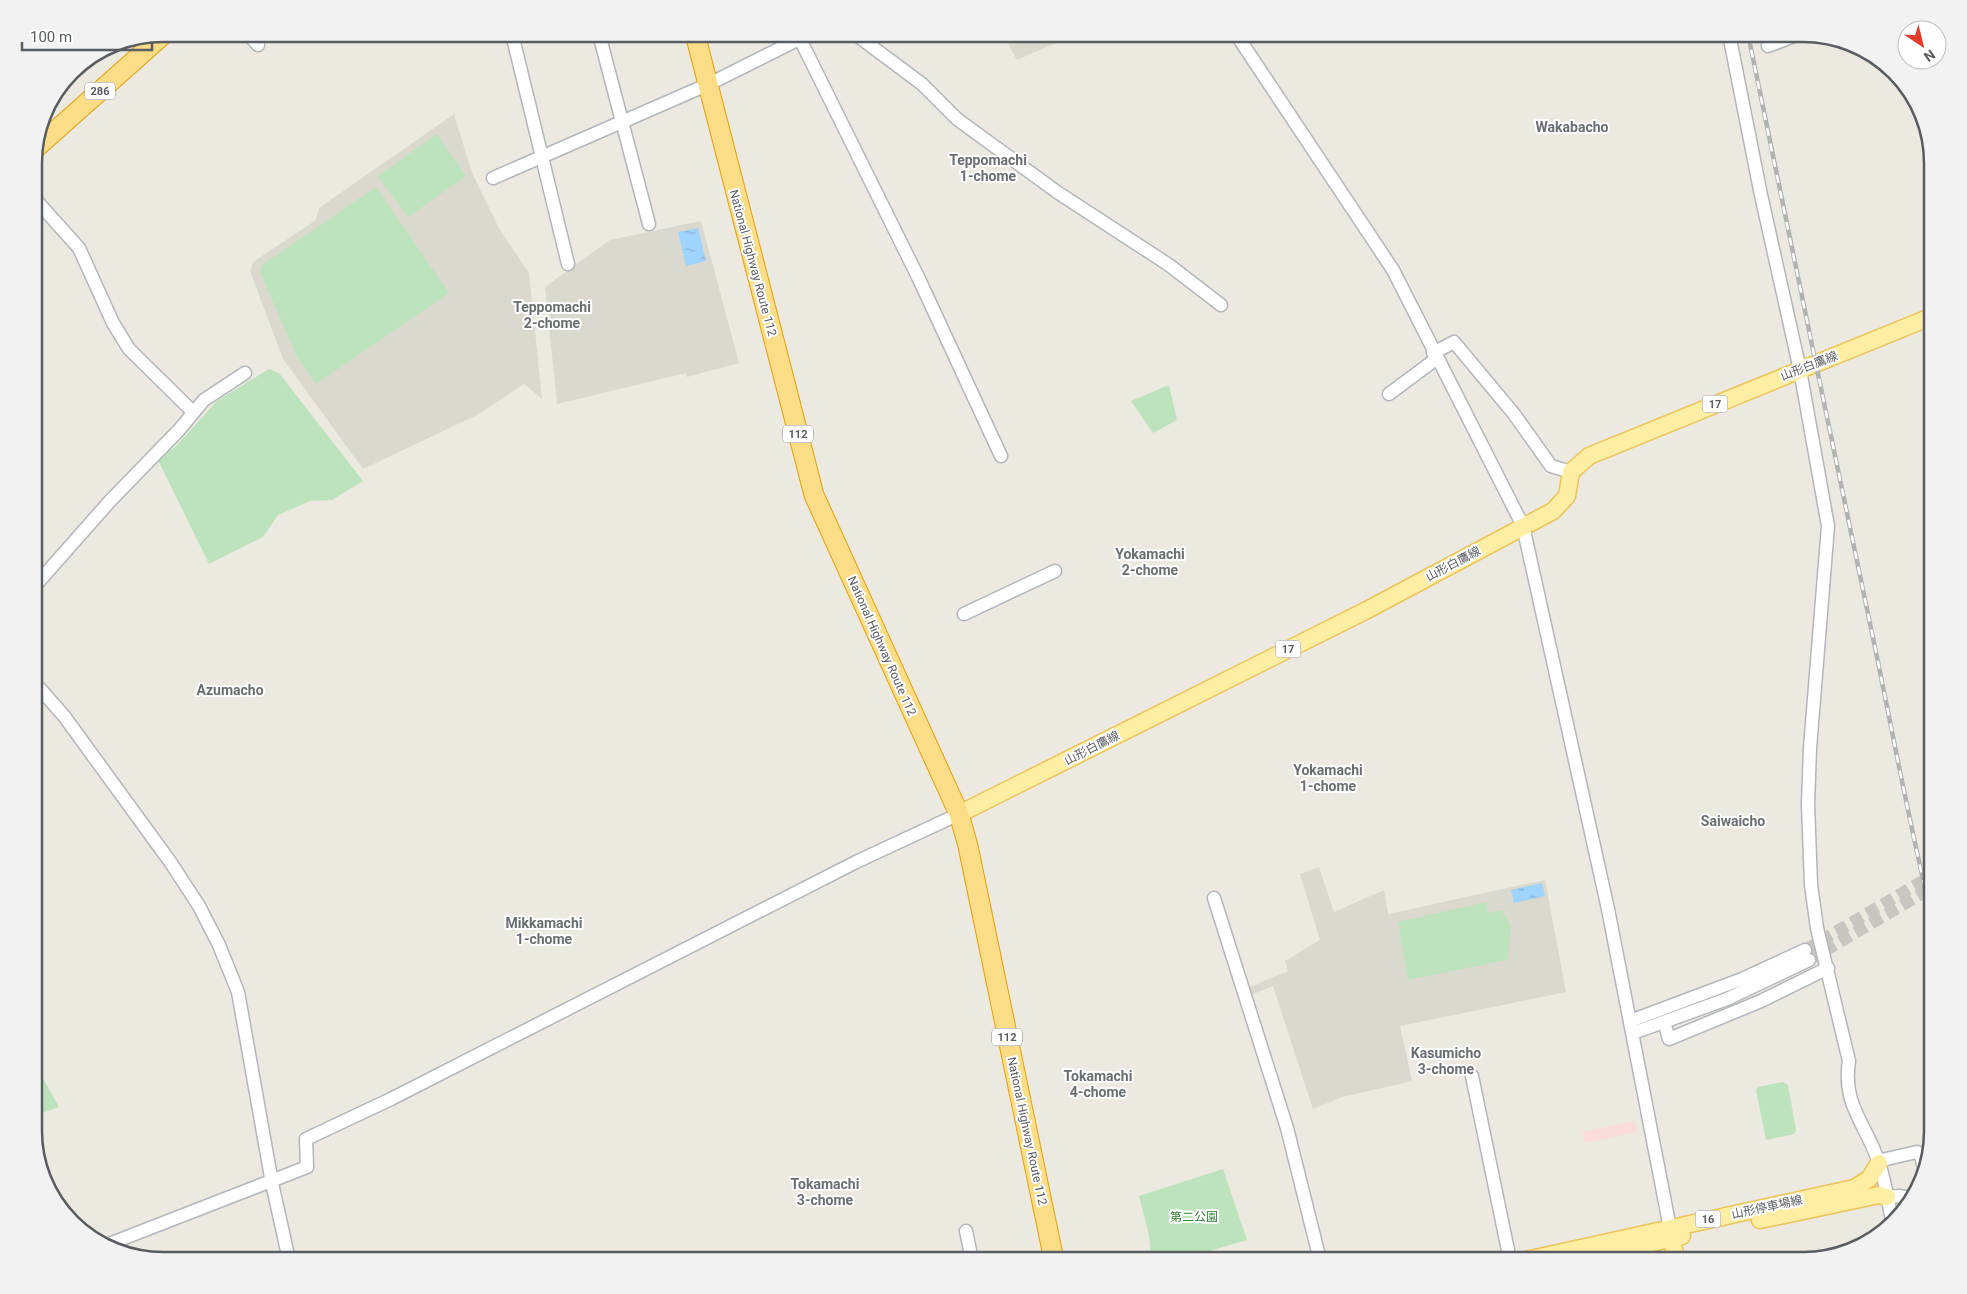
<svg xmlns="http://www.w3.org/2000/svg" width="1967" height="1294" font-family="Roboto,'Noto Sans JP',sans-serif">
<style>
.education{fill:#dbd8ce}
.medical{fill:#faddda}
.park{fill:#bce3bc}
.water{fill:url(#water-ripples)}
.lines{fill:none;stroke-linecap:round;stroke-linejoin:round}
.minor-tunnel{stroke:#c7c6c0;stroke-width:12;stroke-dasharray:12 6;stroke-linecap:butt}
.minor-casing{stroke:#b3b6bb;stroke-width:15}
.major-casing{stroke:#eec356;stroke-width:19}
.highway-casing{stroke:#e79f04;stroke-width:21}
.minor{stroke:#fff;stroke-width:12}
.major{stroke:#fdeea3;stroke-width:16}
.highway{stroke:#fbdd88;stroke-width:19}
.rail-casing{stroke:#b1b2b2;stroke-width:4.5}
.rail{stroke:#fff;stroke-width:2.5;stroke-dasharray:8;stroke-linecap:butt}
.labels{text-anchor:middle;stroke-width:4;stroke-linejoin:round;paint-order:stroke}
.shield{fill:#fff;stroke:#8b8d90;stroke-width:1}
.shield-label{font-size:11px;font-weight:bold;fill:#595c61}
.street-label{font-size:12px;fill:#595c61;stroke:#fff}
.park-label{font-size:12px;fill:#368339;stroke:#fff}
.neighbourhood-label{font-size:14px;font-weight:bold;fill:#6a6e73;stroke:#fff}
.rim{fill:none;stroke:#595c61;stroke-width:2.5}
</style>
<defs>
<pattern id="water-ripples" width="26" height="14" patternUnits="userSpaceOnUse" patternTransform="scale(1.25)"><rect width="26" height="14" fill="#9ed4fd"/><path d="M2 4q2-2 4 0t4 0M15 11q2-2 4 0t4 0" fill="none" stroke="#84afd0"/></pattern>
</defs>
<rect width="100%" height="100%" fill="#ece9e0"/>
<g class="education">
<path d="M1003 34H1076L1017 60Z"/>
<path d="M454 114 472 173 500 230 529 273 542 399 524 384 477 415 363 469 283 359 250 271 253 262 316 220 319 208Z"/>
<path d="M701 221 739 363 687 377 686 373 557 404 545 287 610 240Z"/>
<path d="M1319 867 1334 912 1384 890 1388 914 1545 880 1566 992 1400 1026 1412 1081 1342 1097 1313 1109 1273 986 1251 995 1248 988 1288 971 1285 961 1320 940 1300 874Z"/>
</g>
<path class="medical" d="M1635 1121 1637 1132 1585 1143 1583 1132Z"/>
<g class="park">
<path d="M437 134 466 176 408 217 378 176Z"/>
<path d="M376 187 449 293 316 384 297 357 260 272 262 265Z"/>
<path d="M269 369 279 373 363 481 332 500 310 501 278 515 263 537 209 564 158 460 176 446 217 401Z"/>
<path d="M1169 385 1177 420 1153 433 1131 401Z"/>
<path d="M1486 902 1488 913 1502 910 1511 926 1507 960 1408 980 1398 922Z"/>
<path d="M34 1062 59 1107 34 1116Z"/>
<path d="M1783 1082 1788 1085 1796 1130 1794 1134 1766 1140 1756 1090 1758 1087Z"/>
<path d="M1223 1169 1247 1240 1199 1254 1194 1260H1151L1149 1235 1139 1196Z"/>
</g>
<g class="water">
<path d="M698 228 706 261 686 266 678 232Z"/>
<path d="M1542 883 1545 896 1514 903 1511 890Z"/>
</g>
<g class="lines">
<g class="minor-tunnel">
<path d="M1805 950 1933 875"/>
<path d="M1809 960 1933 887"/>
</g>
<defs>
<g id="minor">
<path d="M248 34 258 45"/>
<path d="M512 34 568 264"/>
<path d="M599 34 649 224"/>
<path d="M855 34 922 84 957 119 1057 192 1169 265 1221 305"/>
<path d="M1236 34 1393 270 1523 526 1608 909 1670 1228"/>
<path d="M1729 34 1761 195 1800 370 1828 526 1810 748 1808 804 1811 885 1817 928 1849 1061C1842 1106 1866 1123 1879 1163 1885 1181 1888 1201 1892 1220"/>
<path d="M800 39 919 279 1001 456"/>
<path d="M1768 46 1799 34"/>
<path d="M493 178 709 84 809 34"/>
<path d="M34 198 79 248 113 323 129 349 193 412"/>
<path d="M1433 353 1454 342 1514 414 1551 466 1571 472"/>
<path d="M1389 394 1436 359"/>
<path d="M34 587 110 501 179 430 204 400 245 373"/>
<path d="M964 614 1055 571"/>
<path d="M34 682 64 716 171 863 199 906 219 945 238 992 272 1183 289 1260"/>
<path d="M1214 898 1287 1128 1320 1260"/>
<path d="M1630 1021 1742 979 1805 950"/>
<path d="M1664 1022 1669 1039 1761 1001 1828 968"/>
<path d="M1633 1033 1727 999 1809 960"/>
<path d="M1472 1076 1510 1260"/>
<path d="M1879 1163 1886 1159 1917 1152 1921 1156 1923 1164"/>
<path d="M1887 1197 1899 1196 1913 1198"/>
<path d="M966 1231 972 1260"/>
<path d="M109 1244 307 1167 306 1139 391 1099 856 862 959 814"/>
</g>
<g id="major">
<path d="M959 814 1367 610 1553 511 1567 496 1571 472 1589 456 1933 316"/>
<path d="M1760 1220 1879 1195 1887 1197"/>
<path d="M1670 1228 1676 1260"/>
<path d="M1526 1260 1854 1188 1869 1179 1879 1163"/>
<path d="M1578 1260 1682 1236"/>
</g>
<g id="highway">
<path d="M695 34 814 495 959 814 968 846 1054 1260"/>
<path d="M36 148 164 34"/>
</g>
</defs>
<use href="#minor" class="minor-casing"/>
<use href="#major" class="major-casing"/>
<use href="#highway" class="highway-casing"/>
<use href="#minor" class="minor"/>
<use href="#major" class="major"/>
<use href="#highway" class="highway"/>
<defs>
<path id="rail" d="M1748 34C1787 227 1828 421 1868 614 1890 717 1908 820 1933 922"/>
</defs>
<use href="#rail" class="rail-casing"/>
<use href="#rail" class="rail"/>
</g>
<g class="labels">
<g class="shield">
<rect x="85" y="82.5" width="30" height="17" rx="4"/>
<rect x="1702.5" y="395.5" width="25" height="17" rx="4"/>
<rect x="783" y="425.5" width="30" height="17" rx="4"/>
<rect x="1275.5" y="640.5" width="25" height="17" rx="4"/>
<rect x="992" y="1028.5" width="30" height="17" rx="4"/>
<rect x="1695.5" y="1210.5" width="25" height="17" rx="4"/>
</g>
<g class="shield-label">
<text x="100" y="95">286</text>
<text x="1715" y="408">17</text>
<text x="798" y="438">112</text>
<text x="1288" y="653">17</text>
<text x="1007" y="1041">112</text>
<text x="1708" y="1223">16</text>
</g>
<g class="street-label">
<text transform="translate(753 263) rotate(75)" y="4">National Highway Route 112</text>
<text transform="translate(1809 366) rotate(-21)" y="4">山形白鷹線</text>
<text transform="translate(1453 564) rotate(-28)" y="4">山形白鷹線</text>
<text transform="translate(882 646) rotate(66)" y="4">National Highway Route 112</text>
<text transform="translate(1092 748) rotate(-27)" y="4">山形白鷹線</text>
<text transform="translate(1027 1131) rotate(78)" y="4">National Highway Route 112</text>
<text transform="translate(1767 1207) rotate(-12)" y="4">山形停車場線</text>
</g>
<g class="park-label">
<text x="1194" y="1221">第二公園</text>
</g>
<g class="neighbourhood-label">
<text x="1572" y="132">Wakabacho</text>
<text x="988" y="165">Teppomachi<tspan x="988" dy="16">1-chome</tspan></text>
<text x="552" y="312">Teppomachi<tspan x="552" dy="16">2-chome</tspan></text>
<text x="1150" y="559">Yokamachi<tspan x="1150" dy="16">2-chome</tspan></text>
<text x="230" y="695">Azumacho</text>
<text x="1328" y="775">Yokamachi<tspan x="1328" dy="16">1-chome</tspan></text>
<text x="1733" y="826">Saiwaicho</text>
<text x="544" y="928">Mikkamachi<tspan x="544" dy="16">1-chome</tspan></text>
<text x="1446" y="1058">Kasumicho<tspan x="1446" dy="16">3-chome</tspan></text>
<text x="1098" y="1081">Tokamachi<tspan x="1098" dy="16">4-chome</tspan></text>
<text x="825" y="1189">Tokamachi<tspan x="825" dy="16">3-chome</tspan></text>
</g>
</g>
<path d="M0 0H1967V1294H0ZM163 42H1803A121 121 0 0 1 1924 163V1131A121 121 0 0 1 1803 1252H163A121 121 0 0 1 42 1131V163A121 121 0 0 1 163 42Z" fill="#f2f2f2" fill-rule="evenodd"/>
<path class="rim" d="M163 42H1803A121 121 0 0 1 1924 163V1131A121 121 0 0 1 1803 1252H163A121 121 0 0 1 42 1131V163A121 121 0 0 1 163 42Z"/>
<g transform="translate(1922 45) rotate(145)"><circle r="24" fill="#ffffff" stroke="#bdbec0"/>
<path d="M0-4L9 19L0 12L-9 19Z" fill="#e53a2c"/>
<text y="-8" font-size="14" font-weight="bold" text-anchor="middle" fill="#595c61">N</text>
</g>
<path d="M22 42v8h130v-8" fill="none" stroke="#595c61" stroke-width="2.5"/>
<text x="30" y="42" font-size="15" fill="#595c61" stroke="#ffffff" stroke-width="4" paint-order="stroke">100 m</text>
</svg>
